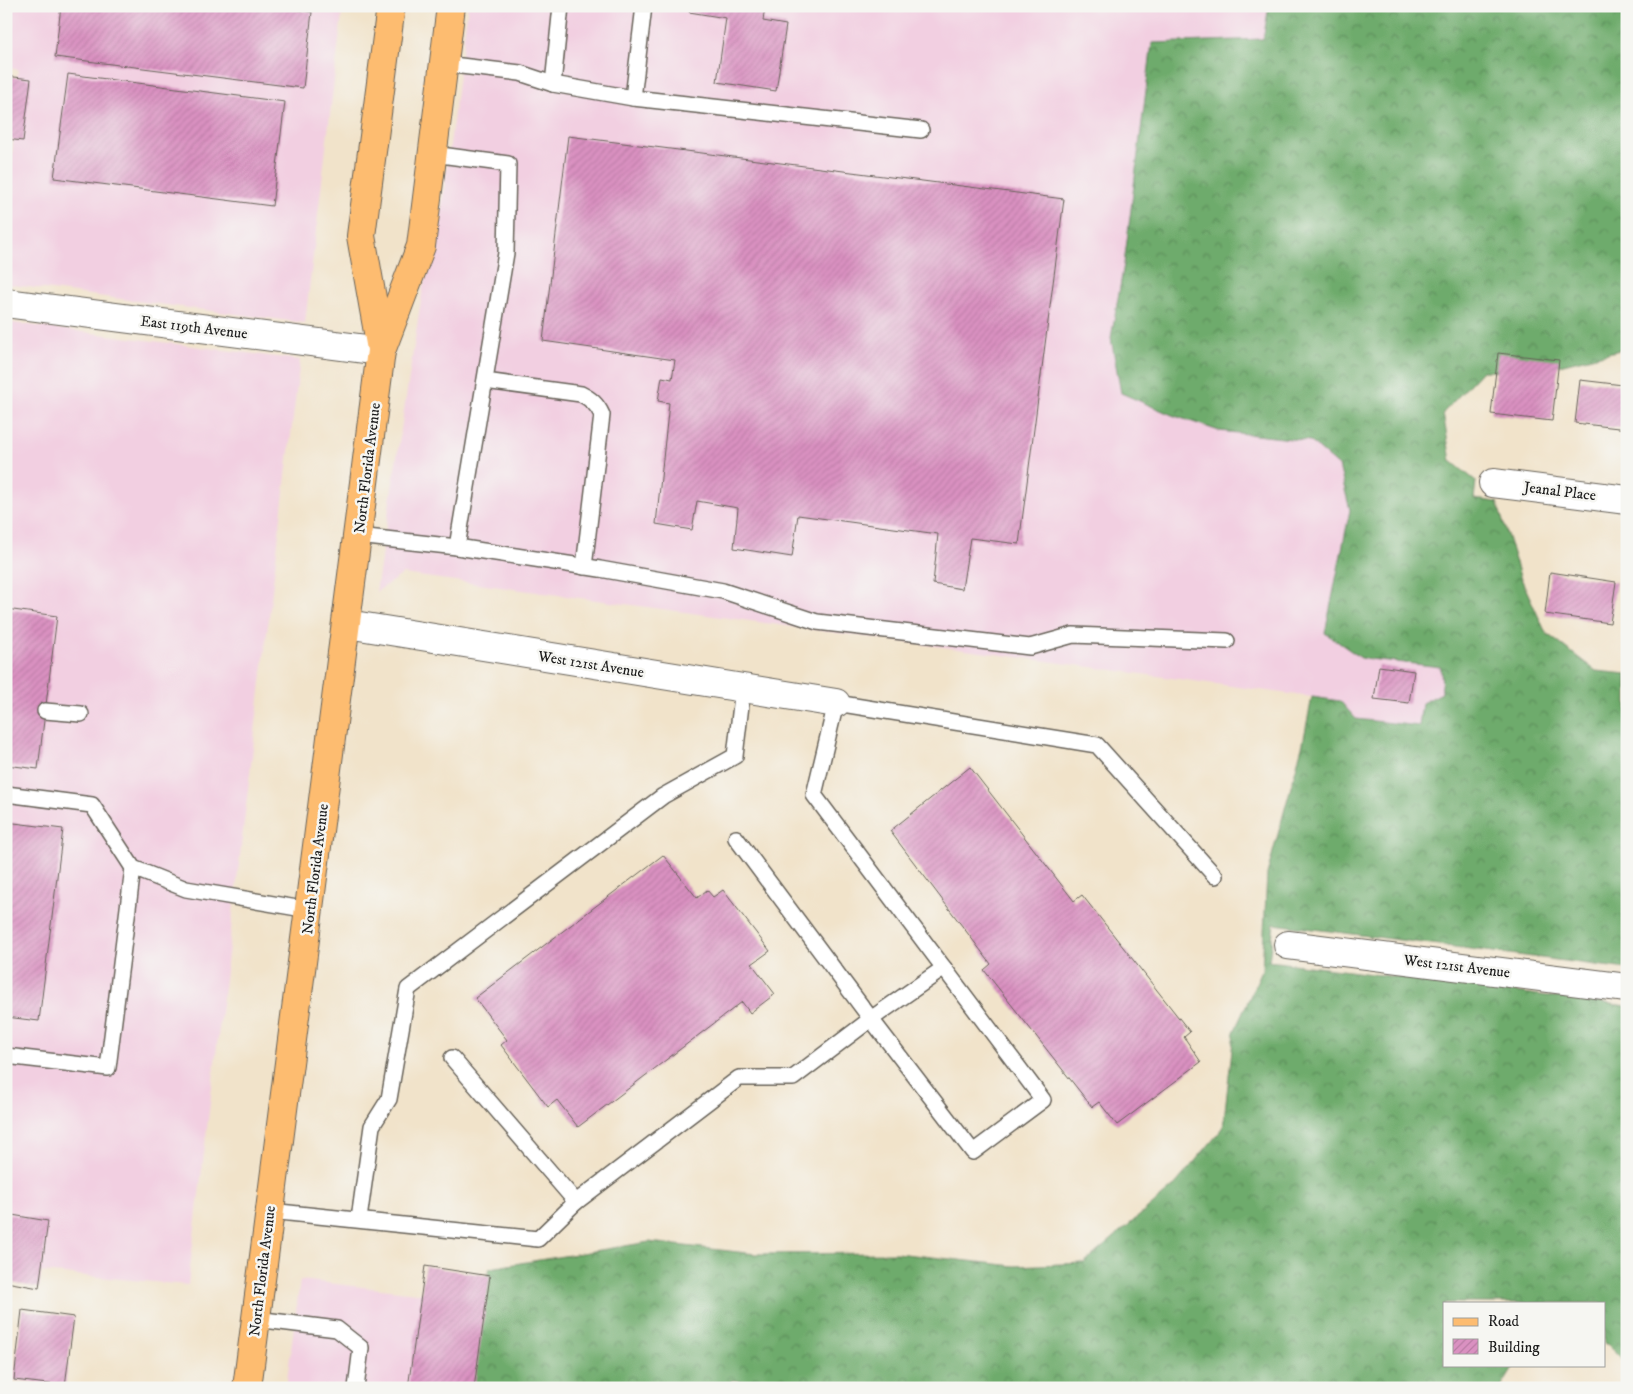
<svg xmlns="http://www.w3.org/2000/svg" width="1633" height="1394" font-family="'IM FELL DW Pica',serif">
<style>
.built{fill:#f2cfe1}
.forest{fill:url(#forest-crowns);stroke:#456444}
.building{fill:url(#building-hatch)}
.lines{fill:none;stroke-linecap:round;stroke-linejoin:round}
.service-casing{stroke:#676259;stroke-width:18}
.minor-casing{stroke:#676259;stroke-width:30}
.primary-casing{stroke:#676259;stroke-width:30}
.service{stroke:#fff;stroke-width:15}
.minor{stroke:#fff;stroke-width:28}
.primary{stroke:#fdbc70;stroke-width:28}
.labels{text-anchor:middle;stroke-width:5;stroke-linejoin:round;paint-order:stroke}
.street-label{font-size:15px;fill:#1c1c1c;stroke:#f6f6f2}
</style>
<defs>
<pattern id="forest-crowns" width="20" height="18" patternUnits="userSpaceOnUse" patternTransform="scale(1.25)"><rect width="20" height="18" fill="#6eab6c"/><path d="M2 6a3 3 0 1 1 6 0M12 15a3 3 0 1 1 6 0" fill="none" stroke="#5a8a58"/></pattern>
<pattern id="building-hatch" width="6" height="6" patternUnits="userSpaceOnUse" patternTransform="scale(1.25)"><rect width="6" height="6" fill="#da91c1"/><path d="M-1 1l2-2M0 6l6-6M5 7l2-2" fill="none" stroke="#ba7ca5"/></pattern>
</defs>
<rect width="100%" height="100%" fill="#f6f6f2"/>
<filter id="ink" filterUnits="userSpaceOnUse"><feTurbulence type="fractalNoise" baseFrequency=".02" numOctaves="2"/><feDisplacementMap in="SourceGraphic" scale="10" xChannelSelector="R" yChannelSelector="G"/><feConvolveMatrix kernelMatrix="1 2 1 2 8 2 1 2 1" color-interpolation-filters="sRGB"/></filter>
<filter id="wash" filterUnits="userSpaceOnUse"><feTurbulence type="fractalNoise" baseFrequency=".0096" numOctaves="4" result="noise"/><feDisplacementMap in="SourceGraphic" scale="20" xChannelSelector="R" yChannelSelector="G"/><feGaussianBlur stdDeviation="1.12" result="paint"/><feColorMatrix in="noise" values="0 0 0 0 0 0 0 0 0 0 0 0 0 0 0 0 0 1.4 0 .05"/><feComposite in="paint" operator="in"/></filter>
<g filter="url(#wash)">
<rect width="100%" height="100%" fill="#f1e3ca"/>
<g class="built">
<path d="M6 6H343L305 323 6 284V251L18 70 6 67Z"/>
<path d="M468 6H1269L1263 39 1225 40 1124 264 1111 338 1121 393 1172 415 1219 431 1310 441 1339 466 1350 510 1325 633 1361 658 1442 667V693L1422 703 1419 726 1356 719 1340 701 1312 697 403 574 376 592 423 287 436 252Z"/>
<path d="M6 322 300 360 188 1285 6 1269Z"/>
<path d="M300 1280 479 1300 454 1388H286Z"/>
</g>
<path class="forest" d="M1269 6H1627V350H1620L1531 372 1482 371 1443 413 1451 461 1476 481 1474 499 1497 502 1520 576 1546 633 1596 671 1627 674V969L1274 924 1269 961 1627 1006V1363L1607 1344H1604V1303H1444V1365H1515L1501 1388H794L731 1380 730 1388H454L459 1356 490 1268 649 1242 756 1254 896 1253 1014 1266 1084 1263 1173 1187 1223 1128 1234 1032 1262 970 1267 874 1303 743 1312 697 1340 701 1356 719 1419 726 1422 703 1442 693 1441 667 1361 658 1325 633 1350 510 1339 466 1310 441 1219 431 1172 415 1121 393 1111 338 1124 264 1152 43 1263 39Z"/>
<g id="blocks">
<g class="building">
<path d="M61 6H274L312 12 303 88 55 57Z"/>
<path d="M690 6H765L763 21 786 25 776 91 717 82 726 18 689 12Z"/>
<path d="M1260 6H1278V9Z"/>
<path d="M68 74 285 102 272 206 54 178Z"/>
<path d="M6 76 31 79 23 141 6 139Z"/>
<path d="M568 136 1064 199 1019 544 970 538 962 589 933 584 938 534 798 515 792 557 734 548 738 508 697 501 692 530 656 524 669 403 658 401 662 377 672 379 675 360 543 341Z"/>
<path d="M1498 353 1559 360 1552 421 1491 414Z"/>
<path d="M1626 363 1627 429 1575 423 1580 380 1623 385Z"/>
<path d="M1550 572 1616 582 1610 623 1545 614Z"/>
<path d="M6 609 57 616 38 769 6 765Z"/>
<path d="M1379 666 1414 671 1409 703 1374 699Z"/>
<path d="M970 767 1074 901 1082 895 1190 1032 1184 1037 1201 1062 1117 1125 1099 1102 1092 1107 984 970 991 964 890 831Z"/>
<path d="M6 822 63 829 39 1021 6 1017Z"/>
<path d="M663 855 697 898 707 890 713 897 723 890 770 951 752 964 775 994 750 1013 742 1002 578 1127 557 1100 548 1107 501 1045 507 1040 475 998Z"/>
<path d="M6 1214 48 1221 39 1288 6 1282Z"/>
<path d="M425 1266 490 1276 474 1388H408Z"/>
<path d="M22 1310 74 1317 65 1386 14 1380Z"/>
</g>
</g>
</g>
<g filter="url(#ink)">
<use href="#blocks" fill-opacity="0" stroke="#676259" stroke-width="1"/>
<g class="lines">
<defs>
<g id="service">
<path d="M444 64 520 73 553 84 633 98 921 130"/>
<path d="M553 84 561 6"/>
<path d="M633 98 644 6"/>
<path d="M485 381 581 394C591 399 597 404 602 415L584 567"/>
<path d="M358 536 457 547 506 253 508 164 433 154"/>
<path d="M457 547 600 569 723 591 817 622 1030 647 1073 635 1227 641"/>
<path d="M45 711 81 714"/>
<path d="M6 794 92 805 133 868 186 889 309 910"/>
<path d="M736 838 871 1019 944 968"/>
<path d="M6 1056 108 1068 133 868"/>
<path d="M452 1058 576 1202 739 1078H793L871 1019 973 1152 1043 1100 814 795 836 703 1097 745 1215 876"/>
<path d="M270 1211 538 1239 576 1202"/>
<path d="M359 1219 372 1126 389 1099 408 989 663 796 735 756 743 688"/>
<path d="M256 1319 337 1329 361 1348 356 1388"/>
</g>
<g id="minor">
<path d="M6 303 381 351"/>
<path d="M1493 483 1627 500"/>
<path d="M347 624 836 703"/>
<path d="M1288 945 1627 988"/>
</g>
<g id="primary">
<path d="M381 349 361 236 391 6"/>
<path d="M247 1388 381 351 421 246 451 6"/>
</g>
</defs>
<use href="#service" class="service-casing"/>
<use href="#minor" class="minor-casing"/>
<use href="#primary" class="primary-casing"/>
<use href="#service" class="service"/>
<use href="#minor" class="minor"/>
<use href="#primary" class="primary"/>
</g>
</g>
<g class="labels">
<g class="street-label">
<text transform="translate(194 327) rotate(7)" y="5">East 119th Avenue</text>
<text transform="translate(367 468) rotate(-83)" y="5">North Florida Avenue</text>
<text transform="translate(1560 491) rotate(7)" y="5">Jeanal Place</text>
<text transform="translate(591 664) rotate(9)" y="5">West 121st Avenue</text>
<text transform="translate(315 869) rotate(-83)" y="5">North Florida Avenue</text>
<text transform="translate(1457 966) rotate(7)" y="5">West 121st Avenue</text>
<text transform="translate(262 1271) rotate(-83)" y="5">North Florida Avenue</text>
</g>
</g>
<rect width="1633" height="1394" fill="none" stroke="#f6f6f2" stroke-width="25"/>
<rect x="1443" y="1302" width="162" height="65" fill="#f6f6f2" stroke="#9f9f9c"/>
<rect x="1453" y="1318" width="25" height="8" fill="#fdbc70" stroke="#9f9f9c"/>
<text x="1488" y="1326" font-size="15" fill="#1c1c1c">Road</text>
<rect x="1453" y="1339" width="25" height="15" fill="url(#building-hatch)" stroke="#9f9f9c"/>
<text x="1488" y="1352" font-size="15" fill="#1c1c1c">Building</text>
</svg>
